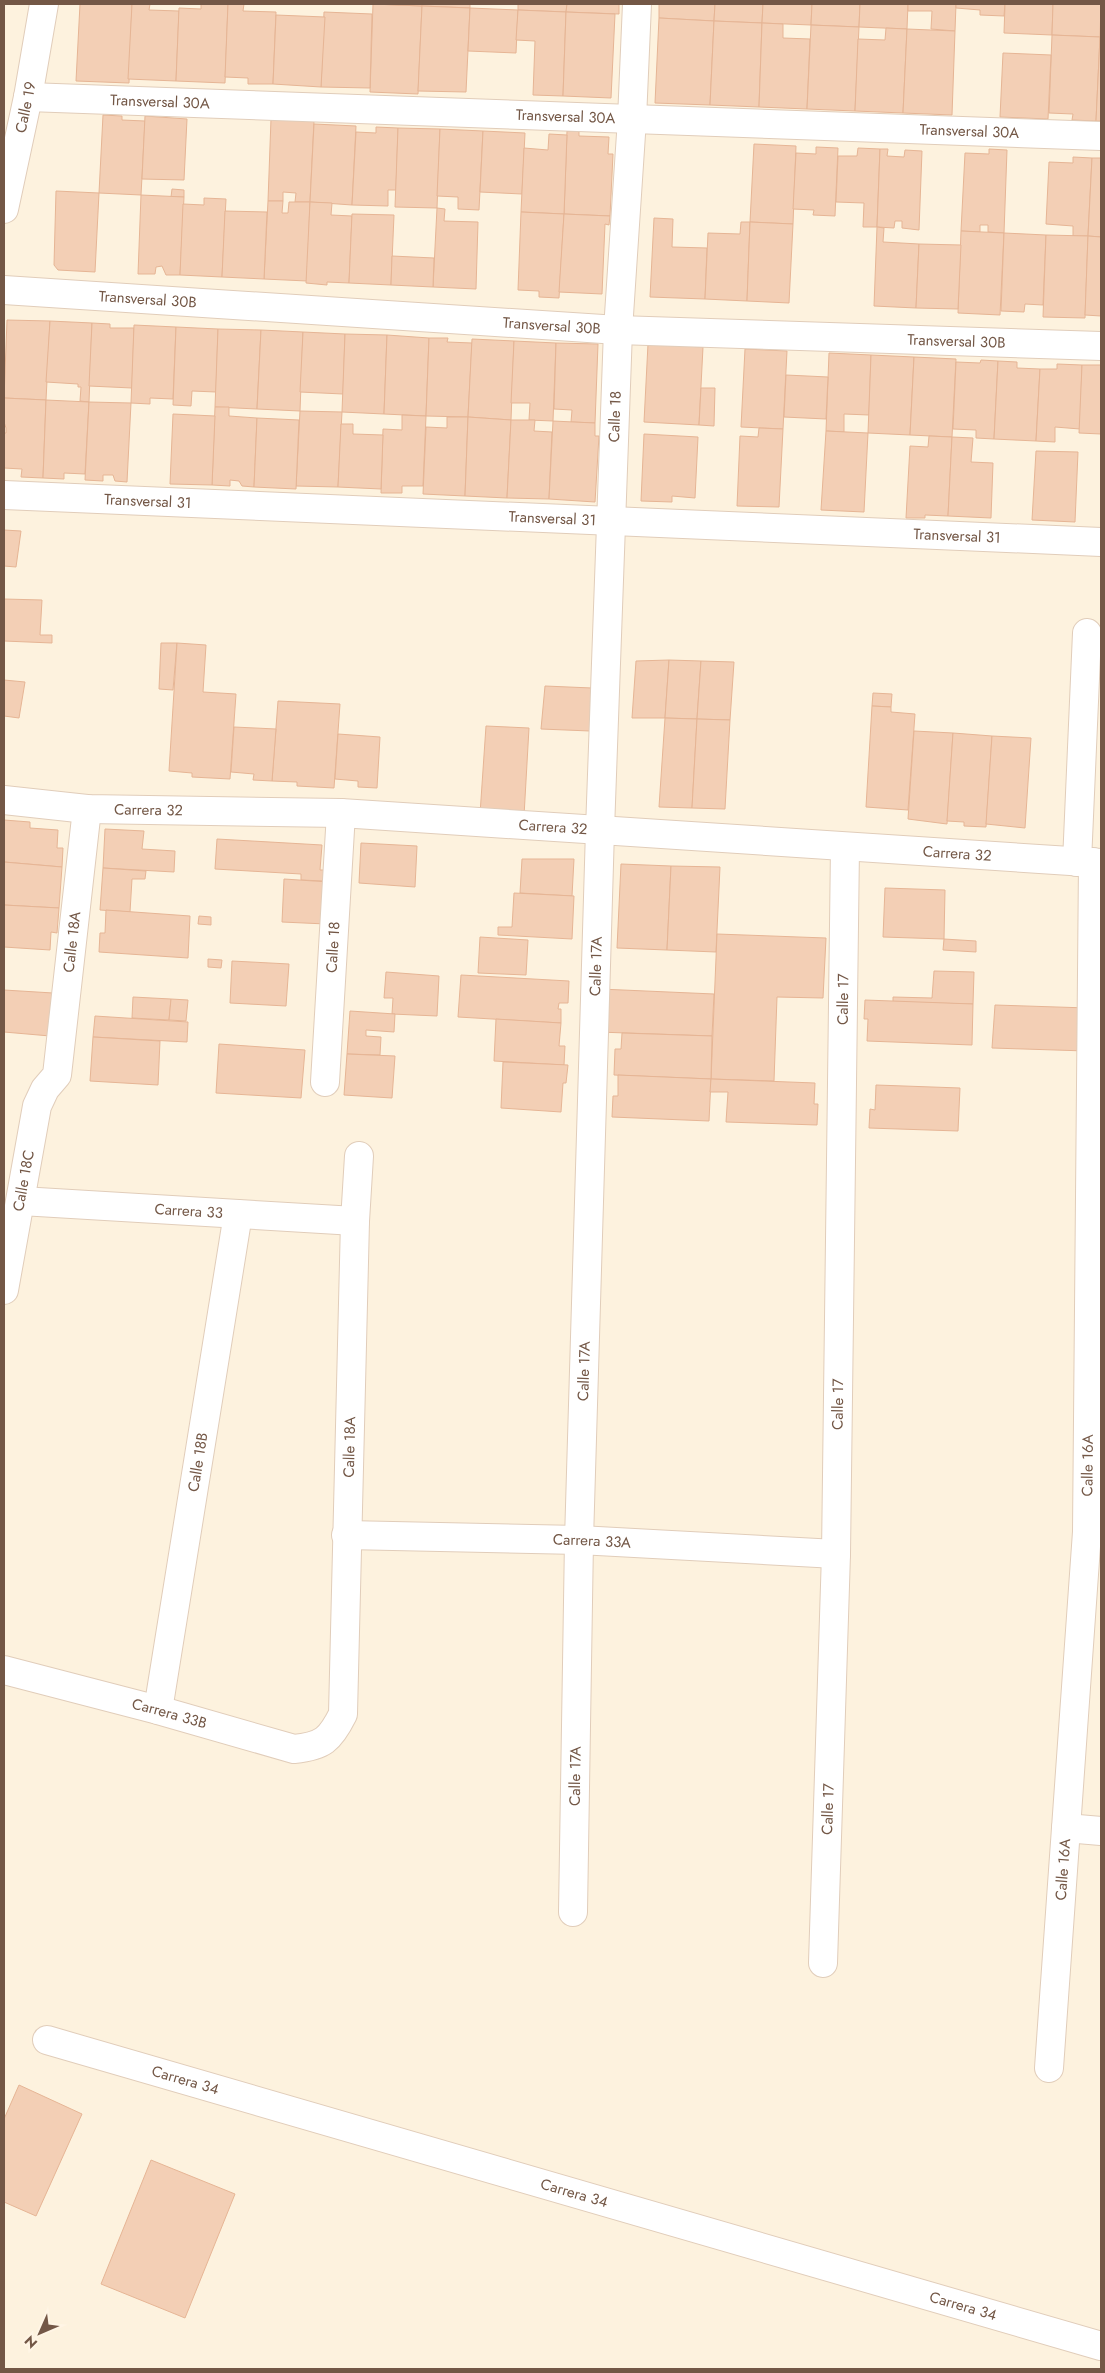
<svg xmlns="http://www.w3.org/2000/svg" width="1105" height="2373" font-family="Jost,sans-serif">
<rect width="100%" height="100%" fill="#fdf2de"/>
<!-- building -->
<g fill="#f3cfb5" stroke="#e6b595">
<polygon points="80,4 132,4 129,83 76,81"/>
<polygon points="132,4 150,4 149,10 179,11 176,81 128,79"/>
<polygon points="201,4 228,4 225,83 176,81 179,8 201,9"/>
<polygon points="228,4 244,4 243,11 276,12 273,84 248,84 248,78 225,77"/>
<polygon points="373,4 422,6 418,94 370,92"/>
<polygon points="373,4 422,4 422,6"/>
<polygon points="422,4 470,4 470,8 422,6"/>
<polygon points="518,4 567,4 566,12 518,10"/>
<polygon points="567,4 619,4 619,14 566,12"/>
<polygon points="659,4 715,4 714,21 659,18"/>
<polygon points="715,4 763,4 762,23 714,21"/>
<polygon points="763,4 812,4 811,25 762,23"/>
<polygon points="812,4 860,4 859,27 811,25"/>
<polygon points="860,4 908,4 907,29 859,27"/>
<polygon points="908,4 956,4 955,31 931,29 932,11 908,11"/>
<polygon points="956,4 1005,4 1004,16 980,15 980,10 956,8"/>
<polygon points="1005,4 1053,4 1052,35 1004,33"/>
<polygon points="1053,4 1101,4 1100,37 1052,35"/>
<polygon points="422,6 470,8 466,92 418,91"/>
<polygon points="470,8 518,10 516,53 468,51"/>
<polygon points="518,10 566,12 563,96 533,95 535,41 516,40"/>
<polygon points="324,12 372,14 370,88 321,87"/>
<polygon points="566,12 615,14 611,98 563,96"/>
<polygon points="276,15 325,17 321,87 273,84"/>
<polygon points="659,18 714,21 710,105 655,103"/>
<polygon points="714,21 762,23 759,107 710,105"/>
<polygon points="762,23 783,24 783,38 810,39 807,109 759,107"/>
<polygon points="811,25 859,27 855,111 807,109"/>
<polygon points="886,28 907,29 903,113 855,111 858,39 885,40"/>
<polygon points="907,29 955,31 952,115 903,113"/>
<polygon points="1052,35 1100,37 1096,121 1072,120 1073,114 1049,113"/>
<polygon points="1100,37 1101,37 1101,121 1096,121"/>
<polygon points="1003,53 1051,55 1048,119 1000,117"/>
<polygon points="103,115 122,116 122,120 145,121 141,195 99,193"/>
<polygon points="145,116 187,119 184,180 142,179"/>
<polygon points="271,119 314,121 310,202 295,202 296,193 283,192 283,201 268,201"/>
<polygon points="314,124 356,126 352,205 310,202"/>
<polygon points="376,127 398,128 396,190 388,190 388,206 352,205 356,132 376,133"/>
<polygon points="398,128 440,129 437,208 395,207"/>
<polygon points="440,129 483,131 479,210 458,209 458,197 437,196"/>
<polygon points="483,131 525,133 522,194 480,192"/>
<polygon points="567,131 579,131 579,136 609,137 608,154 613,154 610,216 564,214"/>
<polygon points="549,134 567,135 564,214 521,212 524,148 548,150"/>
<polygon points="754,144 796,146 793,224 750,222"/>
<polygon points="816,147 838,148 835,216 813,215 814,210 793,209 796,153 816,154"/>
<polygon points="858,148 880,149 877,227 863,227 864,203 836,202 838,156 857,156"/>
<polygon points="880,149 888,149 887,156 904,157 905,150 922,151 919,230 902,228 902,221 895,221 894,228 877,227"/>
<polygon points="989,149 1007,150 1004,233 988,232 988,225 980,225 980,232 961,231 965,153 989,154"/>
<polygon points="1073,157 1092,158 1088,236 1073,236 1073,226 1046,224 1049,162 1073,163"/>
<polygon points="1092,158 1101,158 1101,237 1088,236"/>
<polygon points="172,189 184,190 184,197 171,197"/>
<polygon points="56,191 99,193 95,272 58,270 54,265"/>
<polygon points="141,195 184,197 180,275 166,275 162,266 156,267 155,274 138,274"/>
<polygon points="204,198 226,199 222,277 180,275 183,204 204,205"/>
<polygon points="268,201 283,201 282,213 288,213 289,202 310,202 307,281 264,279"/>
<polygon points="310,202 332,203 331,215 352,216 349,283 327,282 327,285 306,283"/>
<polygon points="437,208 445,209 444,221 478,222 476,289 433,287"/>
<polygon points="225,211 267,212 264,279 222,277"/>
<polygon points="521,212 564,214 559,298 539,297 539,291 518,290"/>
<polygon points="352,214 394,215 391,285 349,283"/>
<polygon points="564,214 610,216 609,225 605,224 602,294 559,292"/>
<polygon points="654,218 673,219 672,247 707,248 705,299 650,297"/>
<polygon points="741,222 750,222 747,301 705,299 708,233 740,234"/>
<polygon points="750,222 793,224 789,303 747,301"/>
<polygon points="877,227 884,228 883,242 919,244 916,308 874,306"/>
<polygon points="961,231 1004,233 1000,315 958,313"/>
<polygon points="1004,233 1046,235 1043,305 1025,304 1024,312 1001,311"/>
<polygon points="1046,235 1088,236 1085,318 1043,317"/>
<polygon points="1088,236 1101,237 1101,316 1085,315"/>
<polygon points="919,244 961,245 958,309 916,308"/>
<polygon points="392,256 434,258 433,287 391,285"/>
<polygon points="7,320 50,321 46,400 4,398"/>
<polygon points="50,321 92,323 89,402 80,401 81,387 78,387 78,384 46,382"/>
<polygon points="92,323 110,324 110,328 134,328 132,388 89,386"/>
<polygon points="134,325 176,327 173,399 150,398 150,404 131,403"/>
<polygon points="176,327 218,329 216,392 192,391 191,406 173,405"/>
<polygon points="218,329 261,330 257,409 215,407"/>
<polygon points="261,330 303,332 300,411 257,409"/>
<polygon points="303,332 345,334 343,394 300,392"/>
<polygon points="345,334 387,335 384,414 342,412"/>
<polygon points="387,335 429,338 426,416 384,414"/>
<polygon points="429,338 448,338 447,342 472,343 468,417 426,416"/>
<polygon points="472,339 514,341 511,420 468,417"/>
<polygon points="514,341 556,343 553,421 529,420 530,403 511,403"/>
<polygon points="556,343 598,344 595,423 571,422 572,410 554,409"/>
<polygon points="648,344 703,347 699,425 644,422"/>
<polygon points="745,349 787,351 783,429 741,427"/>
<polygon points="829,353 871,355 869,415 844,414 844,432 826,431"/>
<polygon points="871,355 914,357 910,435 868,433"/>
<polygon points="914,357 956,359 952,437 910,435"/>
<polygon points="981,360 998,361 994,439 976,438 976,430 953,429 956,362 980,363"/>
<polygon points="998,361 1017,362 1017,368 1040,369 1036,441 994,439"/>
<polygon points="1057,364 1082,365 1080,429 1055,427 1055,442 1036,441 1040,369 1057,369"/>
<polygon points="1082,365 1101,365 1101,434 1079,433"/>
<polygon points="786,375 828,377 826,419 784,417"/>
<polygon points="701,388 715,388 714,426 699,425"/>
<polygon points="4,398 46,400 43,478 21,477 22,469 4,468 4,433 6,433 6,428 4,422"/>
<polygon points="46,400 89,402 85,474 64,473 64,479 43,478"/>
<polygon points="89,402 131,403 127,482 115,481 113,475 103,475 103,481 85,480"/>
<polygon points="215,407 229,407 229,416 257,418 254,487 242,486 239,481 230,480 230,486 212,485"/>
<polygon points="300,411 342,412 338,487 296,486"/>
<polygon points="173,414 215,416 212,485 170,484"/>
<polygon points="402,415 426,416 423,486 402,486 402,493 381,493 383,429 402,430"/>
<polygon points="447,417 468,417 465,496 423,494 426,427 447,428"/>
<polygon points="468,417 511,420 507,498 465,496"/>
<polygon points="257,418 299,420 296,489 254,487"/>
<polygon points="511,420 535,420 534,431 552,432 549,499 507,498"/>
<polygon points="553,421 595,423 595,436 599,436 595,502 549,499"/>
<polygon points="341,424 353,424 353,434 383,435 381,489 338,487"/>
<polygon points="759,428 783,429 779,507 737,506 740,436 758,437"/>
<polygon points="826,431 868,433 864,512 821,510"/>
<polygon points="644,434 698,437 695,498 672,496 672,502 641,501"/>
<polygon points="929,436 952,437 948,516 925,515 925,518 906,518 910,446 928,447"/>
<polygon points="952,437 973,438 971,462 993,463 991,518 948,516"/>
<polygon points="1036,451 1078,452 1075,522 1032,520"/>
<polygon points="4,530 21,531 16,567 4,566"/>
<polygon points="4,599 42,600 40,635 52,635 52,643 4,641"/>
<polygon points="161,643 177,643 173,690 159,689"/>
<polygon points="177,643 206,645 203,692 236,694 230,779 192,777 192,773 169,771"/>
<polygon points="669,660 665,718 632,718 636,661"/>
<polygon points="669,660 701,661 697,719 665,718"/>
<polygon points="701,661 734,662 730,720 697,719"/>
<polygon points="4,680 25,682 19,718 4,716"/>
<polygon points="545,686 592,688 590,731 541,729"/>
<polygon points="873,693 892,694 891,707 872,706"/>
<polygon points="278,701 340,704 334,788 297,786 297,782 272,781"/>
<polygon points="872,706 891,707 891,712 915,714 908,810 866,807"/>
<polygon points="665,718 697,719 692,808 659,807"/>
<polygon points="697,719 730,720 725,809 692,808"/>
<polygon points="486,726 529,728 524,816 480,814"/>
<polygon points="234,727 276,729 272,781 253,780 254,774 231,772"/>
<polygon points="914,731 953,733 947,824 908,819"/>
<polygon points="953,733 992,736 986,827 964,826 964,822 947,821"/>
<polygon points="338,734 380,737 377,788 358,787 358,781 335,779"/>
<polygon points="992,736 1031,738 1025,828 986,824"/>
<polygon points="4,820 30,822 30,828 58,830 57,848 63,848 62,867 4,862"/>
<polygon points="105,829 144,831 142,849 175,851 174,872 103,868"/>
<polygon points="217,839 322,845 320,870 324,870 323,881 301,880 301,874 215,869"/>
<polygon points="361,843 417,846 415,887 359,883"/>
<polygon points="522,859 574,859 572,896 520,893"/>
<polygon points="4,862 62,867 59,908 4,905"/>
<polygon points="621,864 671,866 667,950 617,948"/>
<polygon points="671,866 720,867 716,952 667,950"/>
<polygon points="103,868 146,871 145,879 132,879 130,912 100,910"/>
<polygon points="284,879 329,882 326,924 282,922"/>
<polygon points="885,888 945,890 944,939 883,937"/>
<polygon points="514,893 574,896 572,939 498,935 498,927 512,927"/>
<polygon points="4,905 59,908 57,933 51,932 50,950 4,947"/>
<polygon points="106,910 190,916 188,958 99,952 100,933 105,933"/>
<polygon points="199,916 211,917 211,925 198,924"/>
<polygon points="717,934 826,938 823,998 777,997 774,1081 711,1079"/>
<polygon points="480,937 528,940 526,975 478,973"/>
<polygon points="944,939 976,941 976,952 943,950"/>
<polygon points="208,959 222,960 221,968 208,967"/>
<polygon points="232,961 289,964 286,1006 230,1003"/>
<polygon points="934,971 974,972 973,1004 893,1002 893,997 932,998"/>
<polygon points="386,972 439,976 437,1016 392,1014 393,998 384,998"/>
<polygon points="461,975 569,981 568,1003 559,1003 558,1009 561,1009 561,1023 458,1017"/>
<polygon points="600,989 714,994 712,1036 598,1032"/>
<polygon points="4,990 53,993 50,1036 4,1032"/>
<polygon points="133,997 171,999 169,1020 132,1018"/>
<polygon points="171,999 188,1000 186,1021 169,1020"/>
<polygon points="865,1000 973,1004 972,1045 867,1041 868,1019 864,1019"/>
<polygon points="995,1005 1088,1008 1086,1051 992,1048"/>
<polygon points="350,1011 395,1014 394,1032 366,1030 366,1036 381,1037 380,1055 347,1054"/>
<polygon points="95,1016 188,1022 187,1042 93,1037"/>
<polygon points="496,1019 561,1023 559,1046 565,1046 564,1065 494,1061"/>
<polygon points="622,1033 712,1036 711,1079 614,1075 615,1049 621,1049"/>
<polygon points="93,1037 160,1041 158,1085 90,1081"/>
<polygon points="219,1044 305,1050 301,1098 216,1093"/>
<polygon points="347,1054 395,1056 392,1098 344,1095"/>
<polygon points="503,1062 568,1065 566,1083 563,1083 561,1112 501,1108"/>
<polygon points="618,1075 711,1079 709,1121 612,1117 613,1096 618,1096"/>
<polygon points="711,1079 815,1083 814,1104 818,1104 817,1125 726,1122 728,1092 710,1092"/>
<polygon points="876,1085 960,1088 958,1131 869,1128 870,1109 875,1110"/>
<polygon points="19,2085 82,2114 36,2216 4,2202 4,2119"/>
<polygon points="151,2160 235,2194 185,2318 101,2284"/>
</g>
<g fill="none" stroke-linecap="round" stroke-linejoin="round">
<defs>
<g id="minor">
<path id="s1" d="M28 97 1101 136"/>
<path id="s2" d="M4 209 28 97 44 4"/>
<path id="s3" d="M4 290 618 330 1101 346"/>
<path id="s4" d="M4 495 1101 542"/>
<path id="s5" d="M4 800 87 809 341 813 1101 863"/>
<polyline points="1077,862 1087,633"/>
<path id="s6" d="M325 1082 341 813"/>
<path id="s7" d="M21 1201 355 1221"/>
<path id="s8" d="M4 1290 37 1106 45 1089 57 1075 87 809"/>
<path id="s9" d="M346 1535 579 1540 836 1554"/>
<path id="s10" d="M4 1670 158 1710 294 1749C323 1746 330 1740 343 1714L355 1221 359 1156"/>
<path id="s11" d="M158 1710 238 1214"/>
<polyline points="1066,1828 1101,1831"/>
<path id="s12" d="M573 1912 579 1540 600 830 618 330 632 119 637 4"/>
<path id="s13" d="M823 1963 836 1554 845 847"/>
<path id="s14" d="M47 2040 1101 2346"/>
<path id="s15" d="M1049 2068 1087 1532 1093 862"/>
</g>
</defs>
<!-- minor casing -->
<use href="#minor" stroke="#e1cdba" stroke-width="30"/>
<!-- minor -->
<use href="#minor" stroke="#fff" stroke-width="28"/>
</g>
<g text-anchor="middle" dominant-baseline="central" stroke-width="5" stroke-linejoin="round" paint-order="stroke">
<!-- street labels -->
<g font-size="15" fill="#735746" stroke="#fff5e5">
<text stroke="none"><textPath href="#s1" startOffset="132">Transversal 30A</textPath></text>
<text stroke="none"><textPath href="#s2" startOffset="104">Calle 19</textPath></text>
<text stroke="none"><textPath href="#s1" startOffset="538">Transversal 30A</textPath></text>
<text stroke="none"><textPath href="#s1" startOffset="942">Transversal 30A</textPath></text>
<text stroke="none"><textPath href="#s3" startOffset="144">Transversal 30B</textPath></text>
<text stroke="none"><textPath href="#s3" startOffset="549">Transversal 30B</textPath></text>
<text stroke="none"><textPath href="#s3" startOffset="954">Transversal 30B</textPath></text>
<text stroke="none"><textPath href="#s12" startOffset="1496">Calle 18</textPath></text>
<text stroke="none"><textPath href="#s4" startOffset="144">Transversal 31</textPath></text>
<text stroke="none"><textPath href="#s4" startOffset="549">Transversal 31</textPath></text>
<text stroke="none"><textPath href="#s4" startOffset="954">Transversal 31</textPath></text>
<text stroke="none"><textPath href="#s5" startOffset="145">Carrera 32</textPath></text>
<text stroke="none"><textPath href="#s5" startOffset="550">Carrera 32</textPath></text>
<text stroke="none"><textPath href="#s5" startOffset="955">Carrera 32</textPath></text>
<text stroke="none"><textPath href="#s8" startOffset="358">Calle 18A</textPath></text>
<text stroke="none"><textPath href="#s6" startOffset="135">Calle 18</textPath></text>
<text stroke="none"><textPath href="#s12" startOffset="946">Calle 17A</textPath></text>
<text stroke="none"><textPath href="#s13" startOffset="964">Calle 17</textPath></text>
<text stroke="none"><textPath href="#s8" startOffset="111">Calle 18C</textPath></text>
<text stroke="none"><textPath href="#s7" startOffset="168">Carrera 33</textPath></text>
<text stroke="none"><textPath href="#s12" startOffset="541">Calle 17A</textPath></text>
<text stroke="none"><textPath href="#s13" startOffset="559">Calle 17</textPath></text>
<text stroke="none"><textPath href="#s10" startOffset="632">Calle 18A</textPath></text>
<text stroke="none"><textPath href="#s11" startOffset="251">Calle 18B</textPath></text>
<text stroke="none"><textPath href="#s15" startOffset="604">Calle 16A</textPath></text>
<text stroke="none"><textPath href="#s9" startOffset="246">Carrera 33A</textPath></text>
<text stroke="none"><textPath href="#s10" startOffset="171">Carrera 33B</textPath></text>
<text stroke="none"><textPath href="#s12" startOffset="136">Calle 17A</textPath></text>
<text stroke="none"><textPath href="#s13" startOffset="154">Calle 17</textPath></text>
<text stroke="none"><textPath href="#s15" startOffset="199">Calle 16A</textPath></text>
<text stroke="none"><textPath href="#s14" startOffset="144">Carrera 34</textPath></text>
<text stroke="none"><textPath href="#s14" startOffset="549">Carrera 34</textPath></text>
<text stroke="none"><textPath href="#s14" startOffset="954">Carrera 34</textPath></text>
</g>
</g>
<!-- border -->
<rect width="1105" height="2373" fill="none" stroke="#735746" stroke-width="10"/>
<!-- north arrow -->
<g transform="translate(40 2333) rotate(225)" stroke="#fff5e5" stroke-width="4" paint-order="stroke">
<path d="M0-4L9 19L0 12L-9 19Z" fill="#735746"/>
<text y="-8" font-size="14" font-weight="bold" text-anchor="middle" fill="#735746">N</text>
</g>
</svg>
